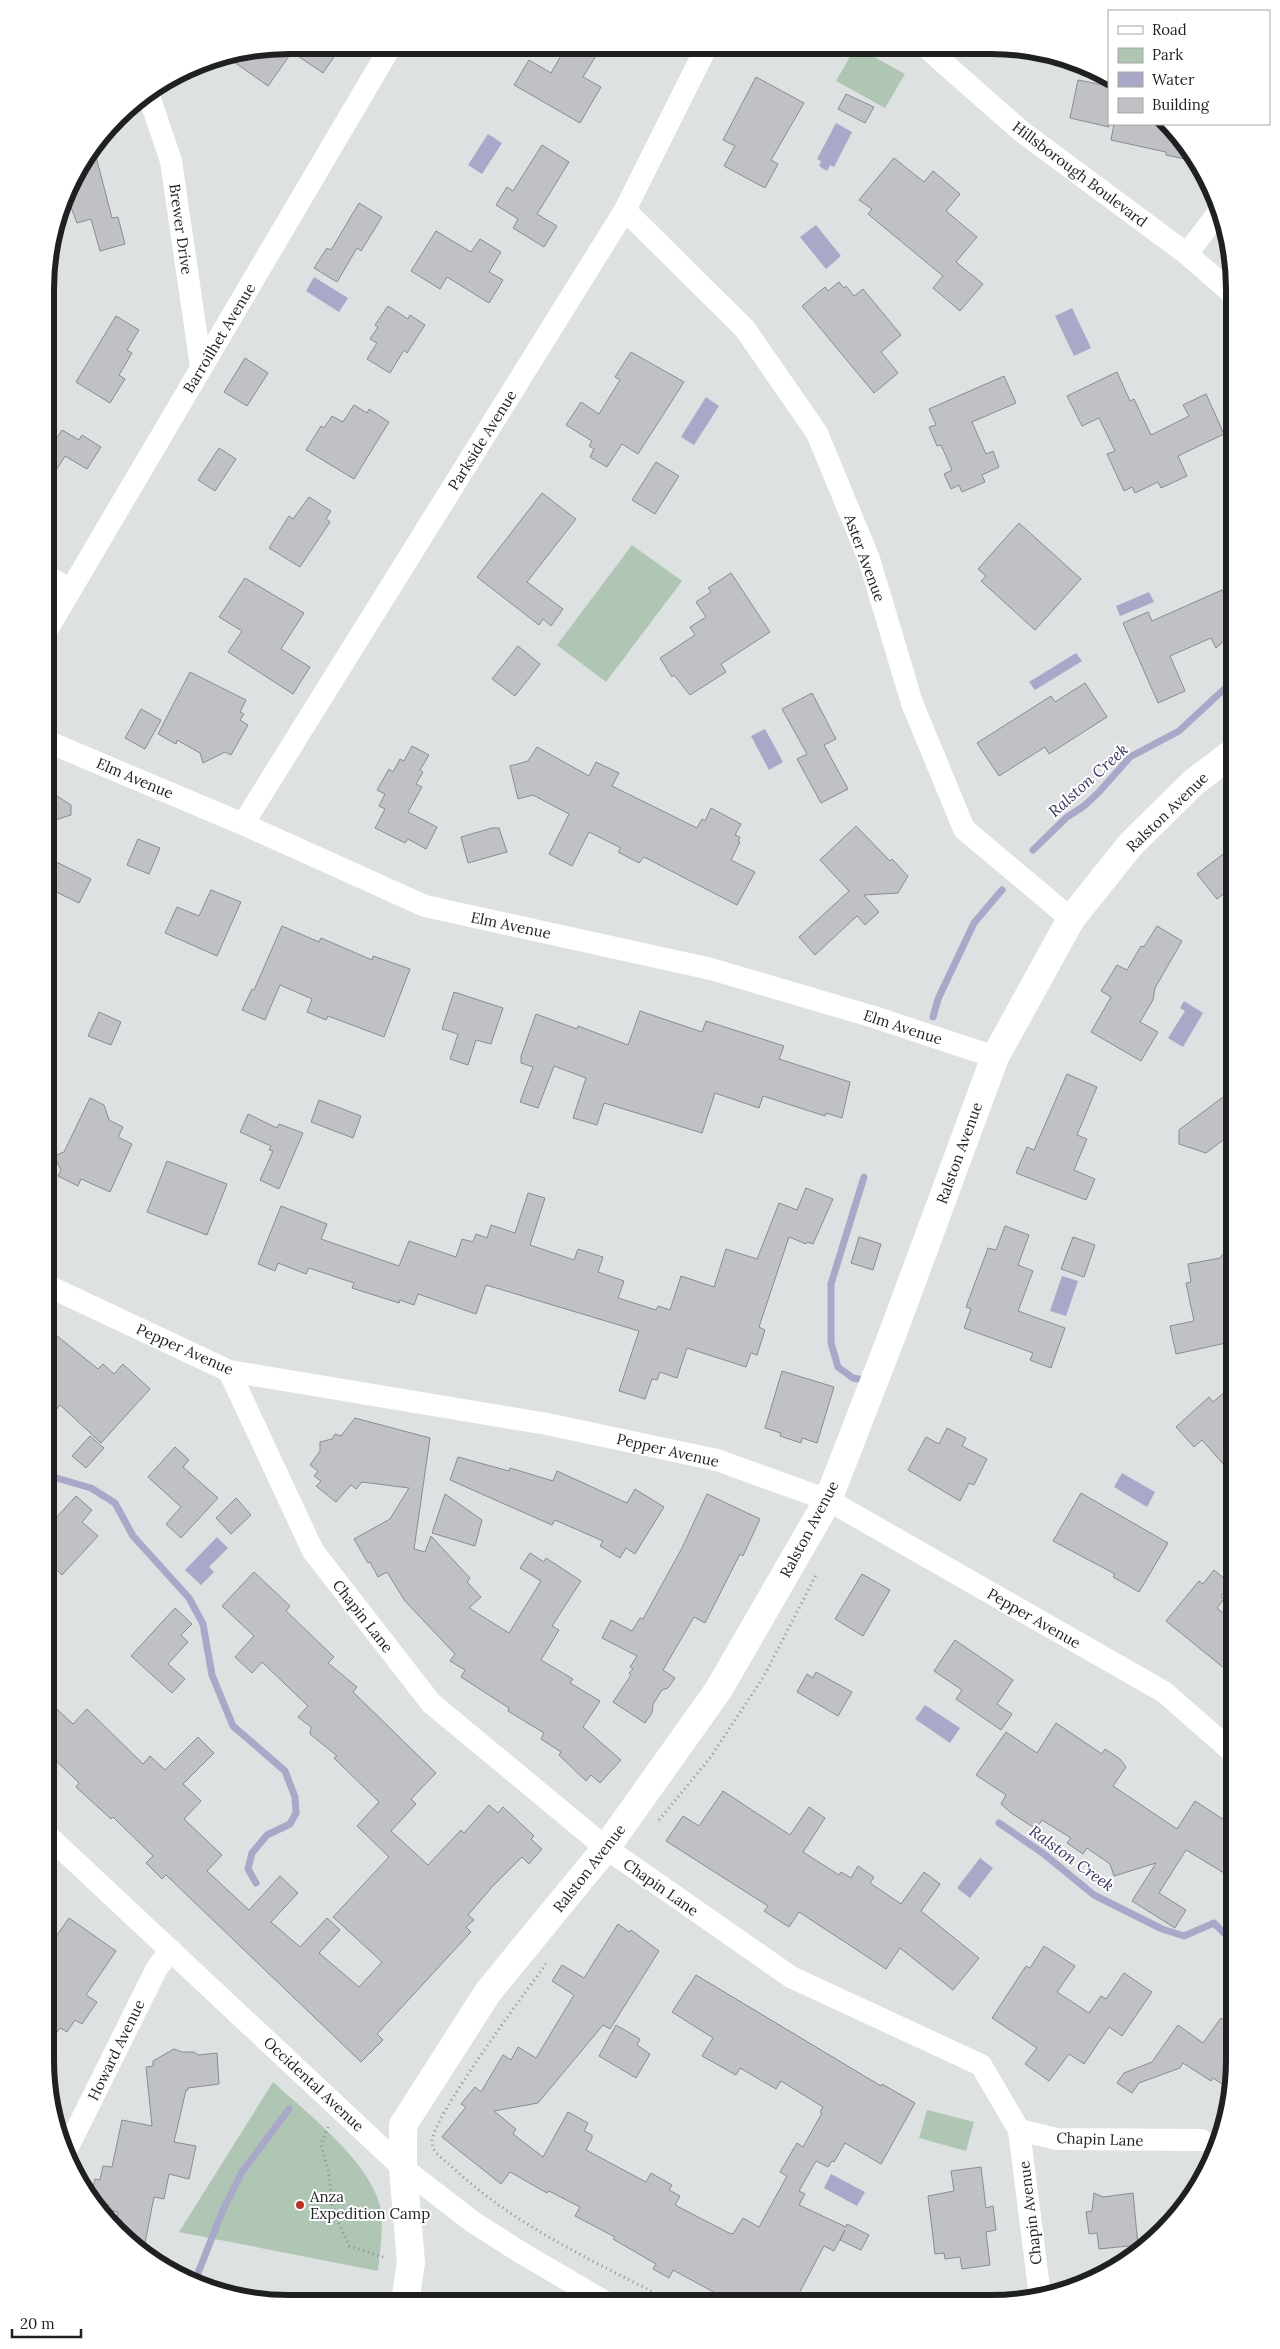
<svg xmlns="http://www.w3.org/2000/svg" width="1280" height="2349" font-family="Lora,serif">
<rect width="100%" height="100%" fill="#dde1e2"/>
<!-- green -->
<g fill="#afc6b4">
<polygon points="855,48 860,49 905,74 885,108 836,81"/>
<polygon points="632,545 682,581 606,682 557,645"/>
<path d="M273 2082C306 2112 370 2162 380 2206 384 2227 380 2250 378 2271L179 2232Z"/>
<polygon points="927,2110 974,2122 966,2151 919,2138"/>
</g>
<!-- water -->
<g fill="#a9a8c9">
<polygon points="836,123 852,132 834,167 830,165 827,171 819,166 821,161 817,159"/>
<polygon points="488,134 502,143 482,174 468,165"/>
<polygon points="816,225 841,256 826,269 800,237"/>
<polygon points="314,277 348,298 339,312 306,291"/>
<polygon points="1072,308 1091,348 1074,356 1055,316"/>
<polygon points="706,397 719,406 694,445 681,437"/>
<polygon points="1149,592 1154,602 1120,616 1116,606"/>
<polygon points="1076,653 1082,661 1035,690 1029,682"/>
<polygon points="765,729 783,762 769,770 751,736"/>
<polygon points="1184,1001 1203,1013 1183,1047 1168,1038 1185,1011 1180,1008"/>
<polygon points="1062,1276 1078,1281 1066,1316 1050,1311"/>
<polygon points="1122,1473 1155,1492 1147,1507 1114,1487"/>
<polygon points="217,1537 228,1548 209,1567 214,1572 201,1585 185,1570"/>
<polygon points="925,1705 960,1728 950,1743 915,1719"/>
<polygon points="980,1858 993,1868 970,1898 957,1888"/>
<polygon points="831,2174 865,2192 857,2206 824,2188"/>
</g>
<g fill="none" stroke-linecap="round" stroke-linejoin="round">
<!-- stream -->
<g stroke="#a9a8c9" stroke-width="7">
<polyline points="1033,850 1067,817 1084,806 1099,792 1130,757 1179,731 1235,679"/>
<polyline points="933,1017 938,999 974,923 1002,890"/>
<polyline points="864,1177 831,1284 831,1343 838,1367 853,1378 864,1380"/>
<polyline points="46,1475 91,1488 115,1503 133,1536 189,1598 203,1624 212,1675 233,1726 285,1771 295,1797 296,1813 290,1824 267,1835 252,1853 248,1869 256,1883"/>
<polyline points="999,1823 1044,1854 1094,1895 1162,1929 1184,1936 1214,1923 1234,1943"/>
<polyline points="194,2283 223,2210 242,2172 289,2109"/>
</g>
</g>
<!-- building -->
<g fill="#bfc1c4" stroke="#8a8c8e">
<polygon points="288,45 342,45 323,73 292,52 268,86 227,57"/>
<polygon points="566,47 584,47 597,54 583,77 601,87 580,123 514,85 529,60 551,73"/>
<polygon points="756,77 804,103 771,160 778,164 765,188 724,166 735,146 723,140"/>
<polygon points="1078,80 1109,86 1109,127 1070,118"/>
<polygon points="846,94 874,107 865,123 838,109"/>
<polygon points="1114,124 1168,124 1194,153 1199,162 1166,155 1166,152 1111,140"/>
<polygon points="542,145 569,162 537,214 557,226 544,247 513,228 518,219 496,205 507,187 513,191"/>
<polygon points="94,149 112,218 118,217 125,244 100,251 91,219 77,223 66,194 70,180"/>
<polygon points="894,158 924,182 933,171 960,194 946,211 977,237 956,262 983,284 960,311 933,288 943,276 868,214 872,209 859,200"/>
<polygon points="359,203 382,217 361,251 357,248 337,282 314,268 327,248 331,250"/>
<polygon points="436,231 471,252 480,239 501,252 489,272 503,280 489,303 447,277 440,289 411,271"/>
<polygon points="839,282 844,288 846,286 854,296 863,289 901,335 881,352 898,373 874,393 802,306 825,287 828,291"/>
<polygon points="388,306 408,319 410,315 425,325 407,353 404,350 390,373 367,359 377,343 370,339 378,327 375,325"/>
<polygon points="116,316 139,330 127,350 132,353 119,375 125,379 110,403 76,382"/>
<polygon points="631,352 684,382 638,454 622,444 607,467 590,457 594,449 589,446 592,441 566,425 581,402 599,414 620,380 615,377"/>
<polygon points="245,358 268,373 247,406 224,392"/>
<polygon points="1117,372 1130,401 1134,399 1151,435 1189,416 1183,405 1206,394 1224,434 1178,456 1187,476 1161,488 1158,482 1135,493 1132,487 1124,491 1107,454 1115,451 1099,418 1082,426 1067,396"/>
<polygon points="1004,376 1016,403 972,422 986,454 993,451 999,467 982,475 985,482 962,492 959,485 951,489 944,474 952,470 941,445 937,446 929,427 936,425 929,409"/>
<polygon points="354,405 367,413 369,409 389,422 354,479 306,450 321,426 324,428 332,416 343,422"/>
<polygon points="62,430 79,440 82,435 101,447 87,469 65,456 47,485 47,438 54,442"/>
<polygon points="219,448 236,459 215,491 198,480"/>
<polygon points="656,462 679,476 655,514 632,500"/>
<polygon points="542,493 576,519 527,582 563,609 551,626 543,619 539,625 477,577"/>
<polygon points="309,497 331,511 326,519 330,522 300,567 269,548 289,516 293,519"/>
<polygon points="1019,523 1081,579 1035,630 981,581 986,576 978,569"/>
<polygon points="731,573 770,632 721,664 726,672 690,695 674,675 672,677 660,658 695,635 690,627 706,617 696,602 711,592 708,588"/>
<polygon points="245,578 304,613 281,649 310,667 293,694 228,652 242,631 219,617"/>
<polygon points="1222,590 1235,620 1235,631 1216,648 1211,638 1170,656 1185,691 1158,703 1123,623 1148,612 1152,621"/>
<polygon points="518,646 540,664 515,696 492,679"/>
<polygon points="190,672 246,700 240,712 244,714 240,720 248,725 231,755 225,752 203,763 200,753 177,740 176,744 158,734"/>
<polygon points="1085,683 1107,717 1049,754 1045,747 999,776 977,743 1051,696 1055,702"/>
<polygon points="812,693 836,739 824,745 848,789 821,803 797,759 807,754 782,709"/>
<polygon points="141,709 161,720 145,749 125,738"/>
<polygon points="412,746 429,755 420,770 423,772 416,784 422,787 408,812 437,827 426,849 408,839 405,843 375,828 385,809 379,806 385,794 377,790 389,769 393,772 400,759 404,761"/>
<polygon points="537,747 589,776 596,762 619,773 612,786 697,828 702,819 705,821 711,808 741,824 735,835 740,837 738,841 740,842 731,860 755,872 737,905 644,857 639,863 618,852 621,848 589,832 572,866 549,854 569,814 533,795 518,799 510,766 528,761"/>
<polygon points="46,789 71,805 71,815 46,823"/>
<polygon points="856,826 890,861 892,859 908,876 898,893 864,895 879,912 865,925 857,916 815,955 799,937 849,891 820,860"/>
<polygon points="492,828 499,828 507,852 468,863 461,837"/>
<polygon points="138,839 160,848 149,874 127,865"/>
<polygon points="1235,845 1235,885 1217,899 1197,874"/>
<polygon points="46,857 91,879 79,903 46,887"/>
<polygon points="211,890 241,902 217,956 165,933 177,907 199,916"/>
<polygon points="282,926 319,942 321,938 372,960 373,956 410,969 384,1037 328,1016 326,1020 307,1012 312,999 280,985 265,1020 242,1010 252,989 254,990"/>
<polygon points="1157,926 1182,941 1155,988 1153,1000 1140,1022 1158,1032 1141,1061 1091,1032 1111,997 1101,991 1117,965 1127,970 1141,946 1144,947"/>
<polygon points="454,992 503,1008 491,1044 476,1040 468,1065 450,1059 458,1034 442,1029"/>
<polygon points="640,1011 702,1032 706,1021 784,1046 779,1059 850,1082 842,1118 826,1113 825,1116 763,1096 759,1108 715,1093 702,1133 604,1103 597,1125 573,1118 586,1078 554,1066 538,1108 520,1102 533,1067 521,1063 521,1056 536,1014 577,1029 578,1026 628,1045"/>
<polygon points="99,1012 121,1022 111,1045 88,1036"/>
<polygon points="1067,1074 1097,1087 1077,1135 1087,1139 1074,1170 1095,1179 1086,1200 1016,1173 1027,1147 1034,1150"/>
<polygon points="1235,1088 1235,1131 1206,1153 1179,1144 1179,1130"/>
<polygon points="90,1098 104,1105 109,1120 123,1127 118,1137 132,1144 110,1192 81,1179 78,1186 58,1176 61,1170 54,1156 64,1152"/>
<polygon points="319,1100 361,1116 353,1138 311,1122"/>
<polygon points="248,1114 277,1128 279,1124 303,1133 279,1189 260,1180 273,1151 269,1150 271,1146 240,1132"/>
<polygon points="167,1161 227,1184 207,1235 147,1212"/>
<polygon points="806,1188 833,1199 813,1244 807,1242 806,1244 789,1237 759,1327 765,1330 757,1355 751,1353 746,1367 687,1348 677,1378 660,1372 657,1380 652,1379 645,1399 619,1391 639,1331 486,1285 476,1314 418,1294 414,1305 400,1300 399,1303 352,1288 354,1283 309,1268 306,1274 278,1263 275,1271 258,1264 281,1206 327,1224 321,1239 399,1266 409,1241 456,1257 462,1239 473,1242 476,1234 487,1238 491,1225 515,1233 528,1193 545,1198 530,1245 574,1260 578,1249 603,1257 598,1272 624,1281 618,1298 656,1310 658,1306 670,1310 681,1276 714,1287 726,1249 757,1259 779,1203 797,1210"/>
<polygon points="1005,1226 1029,1235 1018,1265 1033,1271 1018,1311 1065,1328 1051,1368 1030,1360 1033,1353 964,1328 971,1309 966,1307 988,1248 996,1250"/>
<polygon points="859,1237 881,1244 873,1270 851,1263"/>
<polygon points="1073,1237 1095,1245 1084,1277 1061,1269"/>
<polygon points="1235,1238 1235,1341 1176,1354 1170,1326 1194,1321 1186,1283 1191,1282 1188,1264 1220,1258"/>
<polygon points="46,1327 98,1369 103,1364 114,1374 123,1364 150,1389 101,1443 60,1405 46,1422"/>
<polygon points="782,1371 834,1387 817,1443 802,1438 801,1443 780,1436 781,1433 765,1428"/>
<polygon points="1235,1383 1235,1455 1224,1465 1202,1440 1194,1447 1176,1427 1209,1397 1213,1402"/>
<polygon points="355,1418 430,1438 414,1549 425,1552 431,1536 470,1578 467,1582 481,1597 469,1608 509,1633 541,1581 520,1568 530,1553 544,1562 546,1558 581,1581 552,1626 559,1630 541,1660 573,1679 570,1683 600,1701 583,1727 621,1760 600,1783 591,1775 586,1781 559,1755 561,1752 541,1739 544,1733 508,1711 509,1708 461,1677 465,1670 450,1661 455,1654 405,1601 387,1572 378,1577 370,1562 368,1563 354,1539 390,1519 409,1488 362,1482 356,1489 351,1485 336,1502 316,1486 321,1481 314,1476 318,1471 310,1465 320,1451 320,1442 332,1439 335,1434 341,1436"/>
<polygon points="947,1428 966,1438 962,1446 987,1459 974,1485 969,1483 960,1501 908,1470 926,1437 939,1444"/>
<polygon points="90,1436 104,1448 86,1468 72,1456"/>
<polygon points="175,1447 189,1460 183,1467 218,1498 181,1538 166,1524 181,1507 148,1477"/>
<polygon points="458,1457 509,1471 510,1468 553,1481 557,1471 627,1503 635,1489 664,1507 635,1554 626,1548 620,1558 600,1546 603,1541 555,1520 552,1525 450,1480"/>
<polygon points="1081,1493 1168,1543 1139,1592 1113,1577 1115,1574 1053,1541"/>
<polygon points="445,1494 482,1520 475,1546 432,1533"/>
<polygon points="707,1494 760,1519 743,1556 740,1554 705,1623 694,1617 663,1670 675,1678 668,1688 662,1690 653,1704 652,1713 645,1723 613,1702 631,1675 629,1673 633,1669 630,1667 637,1656 602,1638 611,1620 632,1631 640,1618 643,1619 682,1548"/>
<polygon points="76,1496 92,1510 82,1522 98,1536 62,1575 46,1560 46,1529"/>
<polygon points="236,1498 251,1515 231,1534 216,1518"/>
<polygon points="1214,1570 1231,1584 1221,1596 1224,1599 1217,1608 1235,1622 1235,1677 1166,1621 1199,1581 1203,1584"/>
<polygon points="254,1572 290,1606 286,1611 334,1657 328,1663 357,1687 353,1692 436,1773 411,1799 416,1804 391,1831 428,1865 461,1830 464,1833 489,1805 498,1813 503,1807 534,1836 531,1839 542,1849 529,1864 522,1857 492,1887 468,1915 474,1920 466,1927 471,1932 377,2034 383,2040 361,2062 166,1875 162,1879 146,1863 153,1856 113,1817 111,1819 76,1787 79,1783 45,1750 45,1698 73,1724 87,1709 143,1764 150,1756 165,1770 198,1737 214,1753 183,1784 201,1801 184,1819 222,1855 207,1871 249,1910 280,1876 298,1893 271,1922 300,1947 327,1918 340,1930 319,1953 359,1987 382,1962 333,1917 389,1857 357,1826 379,1802 334,1758 337,1756 310,1734 311,1727 298,1717 308,1706 262,1662 252,1673 235,1657 254,1636 222,1606"/>
<polygon points="862,1574 890,1590 863,1636 835,1619"/>
<polygon points="175,1608 192,1624 181,1635 188,1642 168,1664 185,1679 172,1693 131,1656"/>
<polygon points="955,1640 1013,1680 997,1704 1012,1714 1001,1730 956,1699 962,1690 934,1671"/>
<polygon points="816,1672 852,1692 838,1716 797,1692 807,1674 813,1678"/>
<polygon points="1056,1723 1102,1754 1105,1749 1120,1759 1126,1767 1113,1786 1177,1829 1195,1801 1235,1827 1235,1856 1224,1873 1186,1850 1159,1893 1186,1910 1175,1928 1132,1901 1156,1863 1114,1876 1110,1864 1087,1848 1083,1854 1067,1843 1071,1838 1042,1820 1036,1829 1011,1813 1001,1804 1006,1795 976,1775 1006,1732 1037,1753"/>
<polygon points="723,1791 790,1835 809,1807 825,1818 803,1852 839,1875 841,1872 851,1878 858,1866 874,1877 870,1883 901,1904 924,1872 940,1884 921,1911 979,1958 953,1990 900,1948 886,1969 799,1912 789,1927 764,1911 768,1906 666,1841 683,1816 699,1826"/>
<polygon points="69,1918 116,1951 86,1995 97,2002 82,2024 75,2020 67,2032 60,2028 45,2049 45,1952"/>
<polygon points="618,1924 629,1932 631,1930 659,1951 610,2029 603,2025 538,2103 494,2111 516,2129 513,2134 543,2157 568,2112 588,2123 584,2131 592,2135 592,2138 586,2150 646,2182 651,2173 672,2185 669,2190 680,2196 675,2205 729,2233 733,2234 743,2218 759,2227 787,2176 780,2172 797,2143 803,2147 822,2113 820,2112 823,2107 781,2081 776,2089 740,2068 736,2075 702,2056 713,2038 672,2012 696,1975 881,2086 882,2084 915,2103 881,2164 845,2143 834,2162 832,2161 828,2167 816,2161 799,2191 805,2194 799,2205 846,2227 847,2224 869,2235 861,2250 840,2240 845,2230 834,2251 824,2246 794,2303 759,2303 741,2294 737,2301 721,2292 719,2295 673,2270 669,2278 653,2269 656,2264 613,2239 615,2237 575,2216 580,2207 549,2191 547,2193 510,2172 501,2184 442,2137 466,2107 461,2104 475,2087 481,2092 503,2055 511,2060 518,2047 536,2058 574,1995 552,1981 562,1965 584,1978"/>
<polygon points="1044,1946 1075,1966 1057,1992 1089,2013 1101,1996 1106,1999 1124,1973 1152,1992 1122,2036 1109,2027 1084,2064 1069,2054 1049,2081 1025,2064 1037,2048 992,2018 1026,1966 1030,1968"/>
<polygon points="1221,2018 1234,2028 1234,2045 1225,2058 1234,2064 1231,2090 1213,2078 1211,2081 1183,2063 1180,2068 1139,2083 1132,2093 1117,2083 1124,2073 1152,2062 1178,2025 1203,2043"/>
<polygon points="616,2025 640,2039 637,2045 650,2054 636,2078 599,2056"/>
<polygon points="174,2049 182,2052 194,2052 198,2055 217,2053 219,2084 188,2088 188,2090 186,2090 174,2142 196,2146 189,2179 169,2174 164,2199 154,2197 143,2253 128,2244 115,2229 118,2212 108,2210 109,2205 90,2200 95,2179 100,2180 103,2166 112,2167 122,2120 152,2126 146,2067 153,2066 153,2061"/>
<polygon points="981,2167 986,2208 993,2206 996,2230 986,2232 990,2265 962,2269 960,2257 945,2259 944,2253 935,2254 928,2196 954,2191 951,2171"/>
<polygon points="1094,2193 1103,2197 1133,2193 1138,2245 1099,2249 1097,2233 1089,2234 1086,2212 1092,2211"/>
</g>
<g fill="none" stroke-linecap="round" stroke-linejoin="round">
<!-- path -->
<g stroke="#8e9192" stroke-width="3" stroke-dasharray="1 4" stroke-linecap="butt">
<polyline points="659,1820 710,1758 764,1676 816,1575"/>
<path d="M546 1964C527 1990 431 2119 432 2142 432 2152 443 2159 450 2165 514 2226 596 2262 674 2303"/>
<polyline points="328,2127 321,2144 329,2173 332,2207 349,2246 386,2258"/>
</g>
<!-- minor -->
<g stroke="#fff" stroke-width="22">
<polyline points="928,49 1021,131 1187,254 1235,296"/>
<polyline points="148,93 171,161 201,367"/>
<polyline points="625,210 745,329 817,433 869,559 912,703 964,829 1071,919"/>
<polyline points="1187,254 1221,209"/>
<polyline points="47,576 70,590"/>
<polyline points="47,630 391,46"/>
<polyline points="46,741 243,824 425,906 711,969 874,1017 995,1057"/>
<polyline points="243,824 625,210 706,48"/>
<polyline points="46,1285 229,1371 547,1424 717,1460 828,1500 1164,1692 1235,1754"/>
<polyline points="229,1371 313,1551 431,1703 606,1848 791,1977 981,2065 1019,2130 1057,2139 1201,2140"/>
<polyline points="45,1833 403,2168 473,2222 520,2252 607,2303"/>
<polyline points="1019,2130 1040,2296"/>
<polyline points="65,2153 157,1968 171,1950"/>
</g>
<!-- tertiary -->
<polyline stroke="#fff" stroke-width="28" points="405,2302 411,2263 403,2168 403,2125 488,1992 606,1848 719,1689 828,1500 891,1338 995,1057 1071,919 1131,844 1194,782 1235,751"/>
</g>
<!-- markers -->
<circle fill="#be3127" stroke="#fff" stroke-width="2" cx="300" cy="2205" r="5"/>
<g text-anchor="middle" dominant-baseline="central" stroke-width="4" stroke-linejoin="round" paint-order="stroke">
<!-- street labels -->
<g font-size="15" fill="#1f2021" stroke="#fff">
<text transform="translate(1080 174) rotate(37)">Hillsborough Boulevard</text>
<text transform="translate(181 229) rotate(82)">Brewer Drive</text>
<text transform="translate(219 338) rotate(-59)">Barroilhet Avenue</text>
<text transform="translate(482 440) rotate(-58)">Parkside Avenue</text>
<text transform="translate(865 558) rotate(70)">Aster Avenue</text>
<text transform="translate(135 778) rotate(23)">Elm Avenue</text>
<text transform="translate(1167 812) rotate(-44)">Ralston Avenue</text>
<text transform="translate(511 925) rotate(12)">Elm Avenue</text>
<text transform="translate(903 1027) rotate(18)">Elm Avenue</text>
<text transform="translate(959 1153) rotate(-70)">Ralston Avenue</text>
<text transform="translate(185 1349) rotate(24)">Pepper Avenue</text>
<text transform="translate(668 1450) rotate(13)">Pepper Avenue</text>
<text transform="translate(809 1529) rotate(-62)">Ralston Avenue</text>
<text transform="translate(363 1616) rotate(52)">Chapin Lane</text>
<text transform="translate(1034 1618) rotate(30)">Pepper Avenue</text>
<text transform="translate(589 1868) rotate(-52)">Ralston Avenue</text>
<text transform="translate(661 1887) rotate(35)">Chapin Lane</text>
<text transform="translate(116 2050) rotate(-64)">Howard Avenue</text>
<text transform="translate(314 2084) rotate(43)">Occidental Avenue</text>
<text transform="translate(1100 2139) rotate(2)">Chapin Lane</text>
<text transform="translate(1030 2213) rotate(-97)">Chapin Avenue</text>
</g>
<!-- poi labels -->
<g font-size="15" fill="#1f2021" stroke="#fff" text-anchor="start">
<text x="310" y="2196">Anza<tspan x="310" dy="17">Expedition Camp</tspan></text>
</g>
<!-- water labels -->
<g font-size="16" font-style="italic" fill="#3c3664" stroke="#fff">
<text transform="translate(1088 780) rotate(-42)">Ralston Creek</text>
<text transform="translate(1072 1858) rotate(36)">Ralston Creek</text>
</g>
</g>
<!-- crop -->
<path d="M0 0H1280V2349H0ZM289 54H991A235 235 0 0 1 1226 289V2060A235 235 0 0 1 991 2295H289A235 235 0 0 1 54 2060V289A235 235 0 0 1 289 54Z" fill="#fff" fill-rule="evenodd"/>
<path fill="none" stroke="#1f2021" stroke-width="6" d="M289 54H991A235 235 0 0 1 1226 289V2060A235 235 0 0 1 991 2295H289A235 235 0 0 1 54 2060V289A235 235 0 0 1 289 54Z"/>
<!-- legend -->
<rect x="1108" y="10" width="162" height="115" fill="#ffffff" stroke="#a5a6a6"/>
<rect x="1118" y="26" width="25" height="8" fill="#ffffff" stroke="#a5a6a6"/>
<text x="1152" y="35" font-size="15" fill="#1f2021">Road</text>
<rect x="1118" y="48" width="25" height="15" fill="#afc6b4" stroke="#a5a6a6"/>
<text x="1152" y="60" font-size="15" fill="#1f2021">Park</text>
<rect x="1118" y="72" width="25" height="15" fill="#a9a8c9" stroke="#a5a6a6"/>
<text x="1152" y="85" font-size="15" fill="#1f2021">Water</text>
<rect x="1118" y="98" width="25" height="15" fill="#bfc1c4" stroke="#a5a6a6"/>
<text x="1152" y="110" font-size="15" fill="#1f2021">Building</text>
<!-- scale -->
<path d="M12 2329v8h69v-8" fill="none" stroke="#1f2021" stroke-width="2.5"/>
<text x="20" y="2329" font-size="15" fill="#1f2021" stroke="#ffffff" stroke-width="4" paint-order="stroke">20 m</text>
</svg>
